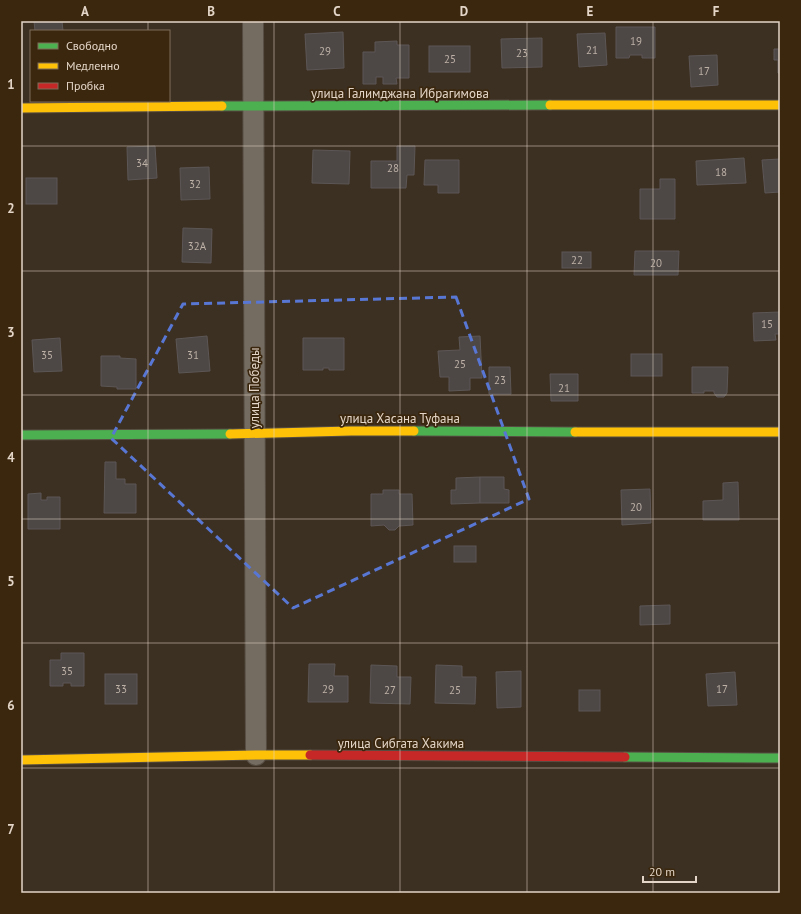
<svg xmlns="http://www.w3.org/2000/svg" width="801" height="914" font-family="'PT Sans',sans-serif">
<rect width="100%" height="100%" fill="#3c3022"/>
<!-- building -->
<g fill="#4d4746" stroke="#5c5656">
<polygon points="34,21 62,21 63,31 35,31"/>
<polygon points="616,27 655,27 655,58 642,58 642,55 630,55 629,58 616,58"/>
<polygon points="343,32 344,68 307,70 305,34"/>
<polygon points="605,33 607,65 579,67 577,34"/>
<polygon points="542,38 542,67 502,68 501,39"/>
<polygon points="397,41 397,45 409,45 409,78 396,78 397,84 383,84 383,77 376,77 376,84 363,84 363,52 375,52 375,42"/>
<rect x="429" y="46" width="41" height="26"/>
<polygon points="774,49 780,49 780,73 778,73 778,60 774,60"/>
<polygon points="717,55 718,85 691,87 689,56"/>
<polygon points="155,146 157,178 128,180 127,147"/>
<polygon points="397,146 415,146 414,175 407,175 406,188 371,188 371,161 397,161"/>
<polygon points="313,150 350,151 349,184 312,183"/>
<polygon points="744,158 746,183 697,185 696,161"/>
<polygon points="780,159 780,192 765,193 762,160"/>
<polygon points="425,160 459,160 459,193 438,193 438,185 424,185"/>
<polygon points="209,167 210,199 181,200 180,168"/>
<rect x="26" y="178" width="31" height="26"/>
<polygon points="660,179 675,179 675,219 640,219 640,189 660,189"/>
<polygon points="183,228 212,229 211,263 182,262"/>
<polygon points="635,251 679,251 678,275 634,275"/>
<rect x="562" y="252" width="29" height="16"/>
<polygon points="780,312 780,334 775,334 776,340 754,341 753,313"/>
<polygon points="207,336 210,371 179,373 176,339"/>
<polygon points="480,336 482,378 470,378 470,390 449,391 449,377 440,377 438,351 460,350 459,337"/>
<polygon points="60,338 62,371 34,372 32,340"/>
<polygon points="303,338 344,338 344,370 329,370 329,368 323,368 323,370 303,370"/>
<rect x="631" y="354" width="31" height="22"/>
<polygon points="101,356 120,356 120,358 136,359 136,389 117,389 117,387 101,386"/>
<polygon points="489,367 510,367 511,394 489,394"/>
<polygon points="692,367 728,367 727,393 724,397 717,397 714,393 714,391 704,391 704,393 692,393"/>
<polygon points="550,374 578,374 578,401 551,401"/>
<polygon points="105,462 116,462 116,479 125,479 125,484 136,484 136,513 104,513"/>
<polygon points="480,477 480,503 451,504 451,490 456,490 456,478"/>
<polygon points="480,477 504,477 504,489 509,490 509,503 480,503"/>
<polygon points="738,482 739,520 703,520 703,501 723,500 723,483"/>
<polygon points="650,489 651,523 622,525 621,490"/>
<polygon points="383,490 399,490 399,494 412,494 413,525 399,526 395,530 389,530 384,525 371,526 371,494 383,494"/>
<polygon points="41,493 41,500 47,500 47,497 60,497 60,529 28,529 28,494"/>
<rect x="454" y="546" width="22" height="16"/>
<polygon points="670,605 670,624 640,625 640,606"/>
<polygon points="61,653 84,653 84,686 71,686 71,683 63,683 63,686 50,686 50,660 61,660"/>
<polygon points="309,664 335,664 334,676 348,676 348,702 308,702"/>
<polygon points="371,665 397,666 397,677 411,677 410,704 370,703"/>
<polygon points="436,665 462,666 462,677 476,677 475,704 435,703"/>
<polygon points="521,671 521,707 497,708 496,672"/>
<polygon points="735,672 737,705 708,706 706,674"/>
<rect x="105" y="674" width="32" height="30"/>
<rect x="579" y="690" width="21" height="21"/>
</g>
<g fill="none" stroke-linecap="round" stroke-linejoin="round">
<defs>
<polyline id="street" points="253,21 256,755"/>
<g id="fast">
<polyline points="222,106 550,105"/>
<polyline points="414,431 575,432"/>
<polyline points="21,435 230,434"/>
<polyline points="625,757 780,758"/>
</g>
<g id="slow">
<polyline points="550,105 780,105"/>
<polyline points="21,108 222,106"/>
<polyline points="575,432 780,432"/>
<polyline points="230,434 351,431 414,431"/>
<polyline points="21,760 256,755 310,755"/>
</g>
<polyline id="jam" points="310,755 625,757"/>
</defs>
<!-- street casing -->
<use href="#street" stroke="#574d42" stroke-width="22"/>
<!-- fast casing -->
<use href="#fast" stroke="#574d42" stroke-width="11"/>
<!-- slow casing -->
<use href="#slow" stroke="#574d42" stroke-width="11"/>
<!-- jam casing -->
<use href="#jam" stroke="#574d42" stroke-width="11"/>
<!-- street -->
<use href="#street" stroke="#746c61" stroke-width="20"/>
<!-- fast -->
<use href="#fast" stroke="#4caf50" stroke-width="9"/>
<!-- slow -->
<use href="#slow" stroke="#ffc107" stroke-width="9"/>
<!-- jam -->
<use href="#jam" stroke="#c62828" stroke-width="9"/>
</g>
<!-- marked area -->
<path fill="none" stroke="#5876d3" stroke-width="3" stroke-dasharray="8 5" stroke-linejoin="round" d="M456 297 529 499 293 608 111 438 183 304Z"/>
<!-- grid -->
<path fill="none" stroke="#e3d5c7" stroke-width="1" stroke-opacity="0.55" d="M148 21V31M274 21V893M400 21V893M527 21V893M653 21V893M148 101V893M21 146H780M21 271H780M21 395H780M21 519H780M21 643H780M21 768H780"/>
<g text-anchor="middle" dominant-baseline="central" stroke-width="3.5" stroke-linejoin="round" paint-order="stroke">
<!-- number labels -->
<g font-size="11" fill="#beb2a7">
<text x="636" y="41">19</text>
<text x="592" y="50">21</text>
<text x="325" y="51">29</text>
<text x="522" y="53">23</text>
<text x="450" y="59">25</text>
<text x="704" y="71">17</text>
<text x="142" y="163">34</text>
<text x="393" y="168">28</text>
<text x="721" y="172">18</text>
<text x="195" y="184">32</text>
<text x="197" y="246">32А</text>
<text x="577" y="260">22</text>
<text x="656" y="263">20</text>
<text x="767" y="324">15</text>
<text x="47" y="355">35</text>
<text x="193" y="355">31</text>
<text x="460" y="364">25</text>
<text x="500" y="380">23</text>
<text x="564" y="388">21</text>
<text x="636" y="507">20</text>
<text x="67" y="671">35</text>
<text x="121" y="689">33</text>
<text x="328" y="689">29</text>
<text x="722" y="689">17</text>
<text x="390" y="690">27</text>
<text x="455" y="690">25</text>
</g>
<!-- street labels -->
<g font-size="13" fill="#e3d5c7" stroke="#3b270e">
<text x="400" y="93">улица Галимджана Ибрагимова</text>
<text transform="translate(254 388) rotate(-90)">улица Победы</text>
<text x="400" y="418">улица Хасана Туфана</text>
<text x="401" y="743">улица Сибгата Хакима</text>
</g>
</g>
<!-- border -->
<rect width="801" height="914" fill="none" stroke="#3b270e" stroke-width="44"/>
<!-- legend -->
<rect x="30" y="30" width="140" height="72" fill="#3b270e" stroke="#7e6d58"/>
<rect x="38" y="43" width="20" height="6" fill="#4caf50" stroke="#7e6d58"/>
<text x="66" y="50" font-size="12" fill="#e3d5c7">Свободно</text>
<rect x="38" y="63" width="20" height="6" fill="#ffc107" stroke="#7e6d58"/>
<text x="66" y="70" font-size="12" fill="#e3d5c7">Медленно</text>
<rect x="38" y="83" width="20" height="6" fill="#c62828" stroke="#7e6d58"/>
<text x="66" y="90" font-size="12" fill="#e3d5c7">Пробка</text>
<!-- scale -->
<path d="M643 876v6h53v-6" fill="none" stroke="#e3d5c7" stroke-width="2"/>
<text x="649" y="876" font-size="12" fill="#e3d5c7" stroke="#3b270e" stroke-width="3" paint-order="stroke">20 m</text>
<rect x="22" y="22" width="757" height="870" fill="none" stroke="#e3d5c7" stroke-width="1.5"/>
<g font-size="13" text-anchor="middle" font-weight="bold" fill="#e3d5c7">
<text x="85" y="16">A</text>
<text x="211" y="16">B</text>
<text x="337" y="16">C</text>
<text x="464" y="16">D</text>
<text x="590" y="16">E</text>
<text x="716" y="16">F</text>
<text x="11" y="89">1</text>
<text x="11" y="213">2</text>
<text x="11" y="337">3</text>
<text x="11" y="462">4</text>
<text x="11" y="586">5</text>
<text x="11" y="710">6</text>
<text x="11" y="834">7</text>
</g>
</svg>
